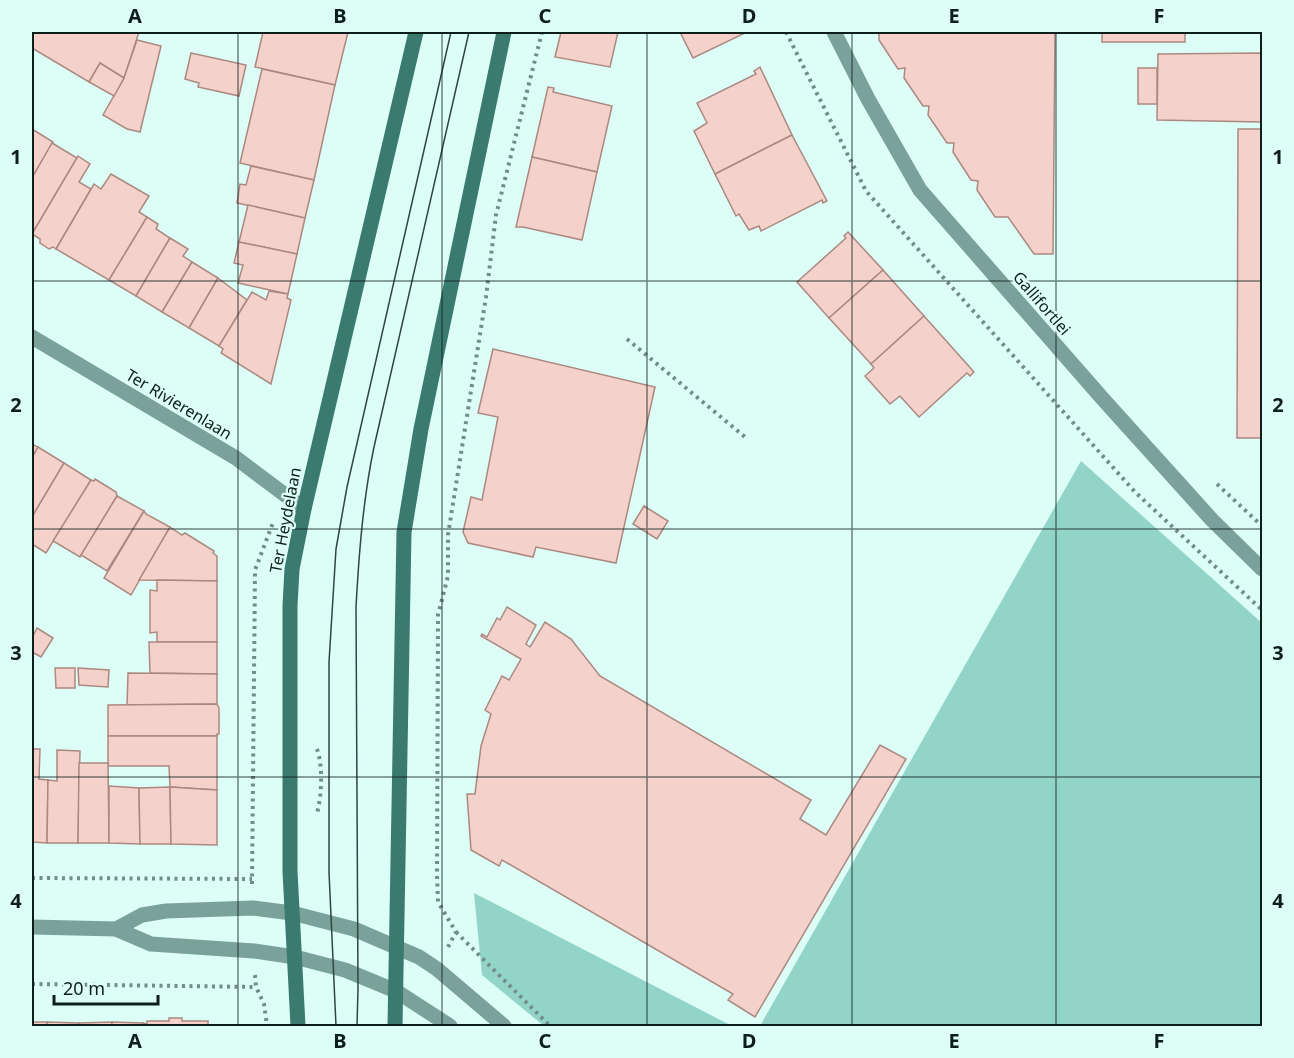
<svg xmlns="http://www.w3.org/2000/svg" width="1294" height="1058" font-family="'Noto Sans',sans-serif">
<rect width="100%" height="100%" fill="#dcfef7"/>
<!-- green -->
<g fill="#93d4c8">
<polygon points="1081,461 1262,623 1262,1026 760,1026"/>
<polygon points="474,893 732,1026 544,1026 482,975"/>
</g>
<!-- building -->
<g fill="#f4d2cb" stroke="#ac8880" stroke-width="1.5">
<polygon points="34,32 139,32 124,78 100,63 89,82 32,48 32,36"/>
<polygon points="263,32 348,32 335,85 255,67"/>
<polygon points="561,32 618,32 610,67 555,57"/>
<polygon points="680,32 742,32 743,34 693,58"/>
<polygon points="879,32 1055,32 1053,254 1034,254 1008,217 995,217 977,190 978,181 971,180 953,152 954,143 947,143 928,115 929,106 923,106 904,78 905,68 898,69 879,40"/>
<rect x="1102" y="32" width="83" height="10"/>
<polygon points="137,40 161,46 140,132 127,129 103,115 124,78"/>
<polygon points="191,53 246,65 239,96 198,87 199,83 185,79"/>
<polygon points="1262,53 1262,122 1157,120 1158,54"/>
<polygon points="100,63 124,78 114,96 89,82"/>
<polygon points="760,67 792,135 715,174 694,131 707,123 697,103 756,74 754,71"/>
<rect x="1138" y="68" width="19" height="36"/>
<polygon points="262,69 335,85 314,180 240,163"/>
<polygon points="548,87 554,88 553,92 612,106 597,172 532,157"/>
<polygon points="32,129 53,142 32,178"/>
<polygon points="1238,129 1262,129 1262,438 1237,438"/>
<polygon points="792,135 827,201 823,203 822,200 761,231 759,226 749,230 739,214 736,216 715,174"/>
<polygon points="52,143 77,158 32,234 32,178"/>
<polygon points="78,156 90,164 79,182 91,189 56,249 53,247 49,249 40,243 40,239 32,234"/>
<polygon points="532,157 597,172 582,240 523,227 516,227"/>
<polygon points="251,166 314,180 305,218 237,203 240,184 246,185"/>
<polygon points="111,174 149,196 139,212 147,217 109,280 56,249 94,184 101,189"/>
<polygon points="248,205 305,218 297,254 239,242"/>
<polygon points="147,217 158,224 156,229 170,238 136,296 109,280"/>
<polygon points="848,232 883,270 829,318 797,282 846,238 844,236"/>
<polygon points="170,238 188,249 183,256 192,262 162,312 136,296"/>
<polygon points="239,242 297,254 288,294 238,283 243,265 234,263"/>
<polygon points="192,262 218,278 189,328 162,312"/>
<polygon points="883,270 924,316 871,364 829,318"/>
<polygon points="218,278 247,300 219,346 189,328"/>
<polygon points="269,291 288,294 287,298 291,300 271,384 221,353 223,349 219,346 252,292 266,300"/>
<polygon points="924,316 974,372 970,376 967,373 919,417 900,396 890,404 865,376 874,368 871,364"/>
<polygon points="493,349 655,387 616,563 536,547 533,557 468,543 463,532 471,497 482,500 498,417 478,413"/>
<polygon points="32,444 38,447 32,458"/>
<polygon points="38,447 64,463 32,517 32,458"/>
<polygon points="64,463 91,480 46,553 32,544 32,517"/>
<polygon points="95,479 116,492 117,496 80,557 53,541 91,480 94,481"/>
<polygon points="117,496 144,511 107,571 81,555"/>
<polygon points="644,506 668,521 657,539 633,524"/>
<polygon points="144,511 146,514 170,527 131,595 104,578"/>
<polygon points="170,527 182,535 185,533 214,551 213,553 217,556 217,581 139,580"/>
<polygon points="157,580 217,581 217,642 157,642 157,632 150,633 150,590 157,591"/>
<polygon points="507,607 536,625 526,644 530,647 545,622 571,639 600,676 811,800 800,819 826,835 880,745 906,759 755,1017 728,1000 733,994 502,860 499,866 471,850 467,794 475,794 481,746 491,714 485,710 502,676 509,680 521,659 481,636 482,634 487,637 497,618 500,620"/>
<polygon points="37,628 53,638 41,657 32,652 32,638"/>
<polygon points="149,642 217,642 217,674 150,673"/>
<polygon points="55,668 75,668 75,688 56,688"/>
<polygon points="78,668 109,670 108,687 79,685"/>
<polygon points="128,673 217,674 217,704 127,705"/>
<polygon points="217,704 219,708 219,734 217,734 217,736 108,736 108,705"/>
<polygon points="108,736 217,736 217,790 170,787 169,766 108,766"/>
<polygon points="32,749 40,749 39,779 48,780 47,843 32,842"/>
<polygon points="57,750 80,751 78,843 47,843 48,780 57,781"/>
<polygon points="79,763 108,763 109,843 78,843"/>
<polygon points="109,786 139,788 140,844 109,843"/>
<polygon points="170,787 171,844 140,844 139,788"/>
<polygon points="170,787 217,790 217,845 171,844"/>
<polygon points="169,1018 182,1018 182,1021 208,1021 208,1026 143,1026 143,1023 147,1024 147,1021 169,1021"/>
<rect x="32" y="1022" width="15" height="4"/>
<polygon points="47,1022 79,1023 79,1026 47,1026"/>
<polygon points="112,1022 112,1026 79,1026 79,1023"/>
<polygon points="112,1022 143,1023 143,1026 112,1026"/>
</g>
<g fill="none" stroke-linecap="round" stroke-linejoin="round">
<!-- path -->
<g stroke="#738c87" stroke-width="4" stroke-dasharray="3 4.5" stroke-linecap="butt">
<polyline points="786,32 866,191 1135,492 1262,610"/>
<polyline points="627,339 745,437"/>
<polyline points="1217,484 1262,526"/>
<path d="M317 749C323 766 322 795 317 813"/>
<polyline points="32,878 252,879"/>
<polyline points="252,884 255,570 274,520"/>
<polyline points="456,932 550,1026"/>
<polyline points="448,947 456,932 438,902 437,875 438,615 448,576 448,535 486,297 496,215 542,32"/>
<polyline points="255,975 256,987 264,1004 267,1026"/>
<polyline points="32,984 256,987"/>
</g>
<!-- street -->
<g stroke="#7ba29a" stroke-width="15">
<polyline points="834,32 868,99 920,190 1102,398 1212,520 1262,569"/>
<polyline points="32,337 236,458 304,509"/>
<polyline points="32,927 116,929 151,944 254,951 295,957 345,970 396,991 450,1026"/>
<polyline points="116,929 142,915 166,911 253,908 292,913 354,929 419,957 437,969 504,1026"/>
</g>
<!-- secondary -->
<g stroke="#3b7a6f" stroke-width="15">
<polyline points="298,1026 290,871 290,606 292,569 304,509 416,32"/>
<polyline points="395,1026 404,532 421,429 504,32"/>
</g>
<!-- tram -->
<g stroke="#314541" stroke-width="1.5">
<polyline points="336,1026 329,872 329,662 336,549 347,487 451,32"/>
<path d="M357 1026 358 989 356 607C359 553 363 500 374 447L469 32"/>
</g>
</g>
<!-- grid -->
<path fill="none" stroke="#0d1e1b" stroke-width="1.5" stroke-opacity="0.55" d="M238 32V1026M442 32V1026M647 32V1026M852 32V1026M1056 32V1026M32 281H1262M32 529H1262M32 777H1262"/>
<g text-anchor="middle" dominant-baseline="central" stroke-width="4.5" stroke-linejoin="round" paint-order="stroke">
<!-- street labels -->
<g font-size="16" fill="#0d1e1b" stroke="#dcfef7">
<text transform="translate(1042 303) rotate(49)">Gallifortlei</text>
<text transform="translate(179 404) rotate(31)">Ter Rivierenlaan</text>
<text transform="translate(285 520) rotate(-79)">Ter Heydelaan</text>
</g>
</g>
<!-- border -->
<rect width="1294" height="1058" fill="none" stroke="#dcfef7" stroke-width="66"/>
<!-- scale -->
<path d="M54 995v9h104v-9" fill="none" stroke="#0d1e1b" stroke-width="3"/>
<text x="63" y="995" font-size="18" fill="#0d1e1b" stroke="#dcfef7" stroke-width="4.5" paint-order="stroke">20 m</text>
<rect x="33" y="33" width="1228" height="992" fill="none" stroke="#0d1e1b" stroke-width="2"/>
<g font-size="20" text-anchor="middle" font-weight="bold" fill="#0d1e1b">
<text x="135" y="23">A</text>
<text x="340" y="23">B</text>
<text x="545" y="23">C</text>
<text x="749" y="23">D</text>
<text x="954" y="23">E</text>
<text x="1159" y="23">F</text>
<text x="16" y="164">1</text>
<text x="1278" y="164">1</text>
<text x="16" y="412">2</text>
<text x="1278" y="412">2</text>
<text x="16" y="660">3</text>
<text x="1278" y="660">3</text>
<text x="16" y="908">4</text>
<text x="1278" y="908">4</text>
<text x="135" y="1048">A</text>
<text x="340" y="1048">B</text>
<text x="545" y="1048">C</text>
<text x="749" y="1048">D</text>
<text x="954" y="1048">E</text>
<text x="1159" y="1048">F</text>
</g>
</svg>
